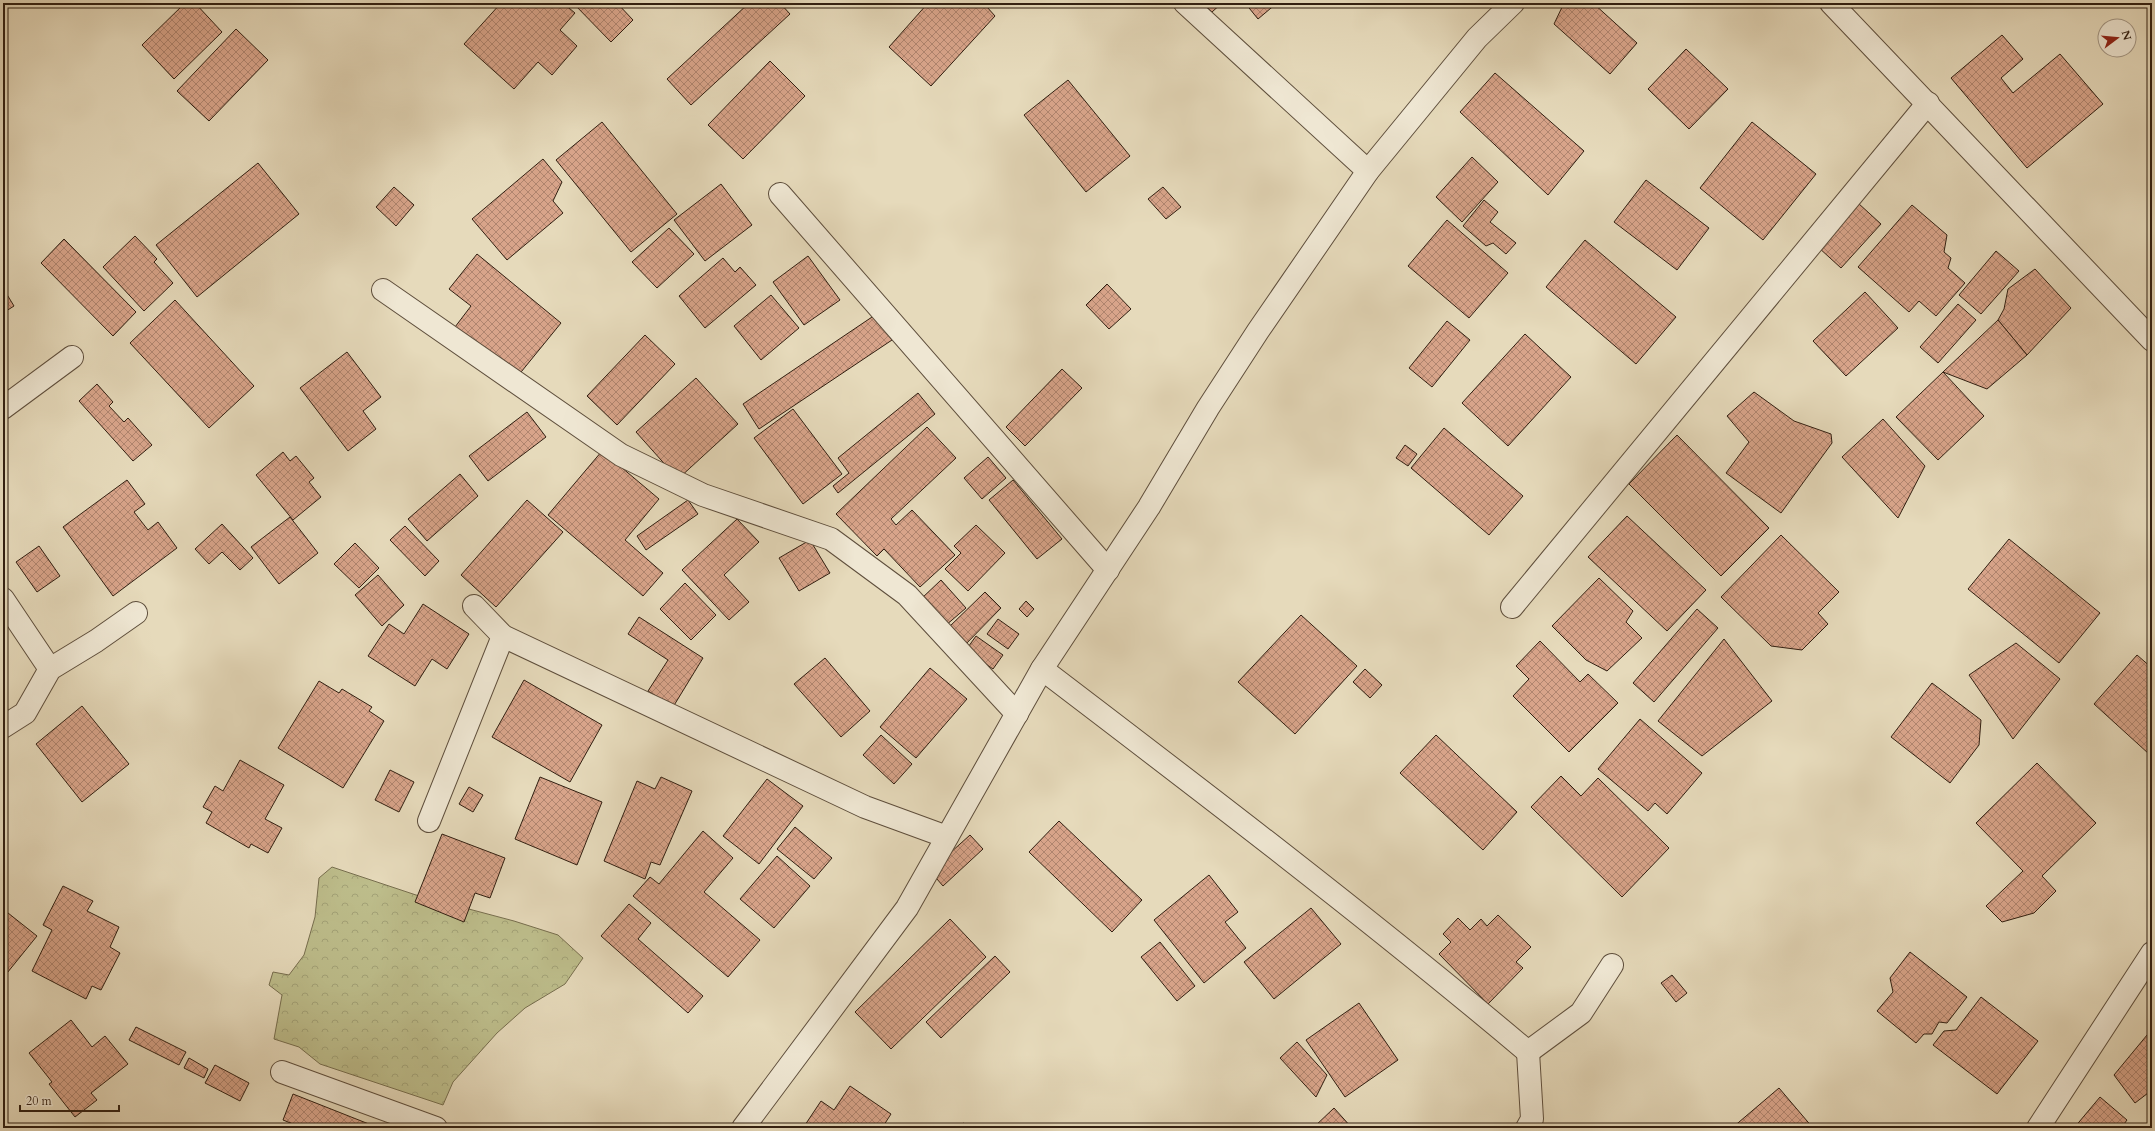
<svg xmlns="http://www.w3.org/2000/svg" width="2155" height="1131" font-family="Cardo,serif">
<defs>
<pattern id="forest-crowns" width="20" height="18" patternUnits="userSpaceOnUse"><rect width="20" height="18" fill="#bdbd8b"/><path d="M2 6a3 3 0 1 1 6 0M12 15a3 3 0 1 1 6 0" fill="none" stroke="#a3a277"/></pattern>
<pattern id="building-cross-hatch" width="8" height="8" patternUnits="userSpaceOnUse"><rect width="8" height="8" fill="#d8a48a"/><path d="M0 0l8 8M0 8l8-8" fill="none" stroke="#b0856f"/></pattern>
</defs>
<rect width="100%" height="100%" fill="#e6dabb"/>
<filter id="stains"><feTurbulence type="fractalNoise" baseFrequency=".005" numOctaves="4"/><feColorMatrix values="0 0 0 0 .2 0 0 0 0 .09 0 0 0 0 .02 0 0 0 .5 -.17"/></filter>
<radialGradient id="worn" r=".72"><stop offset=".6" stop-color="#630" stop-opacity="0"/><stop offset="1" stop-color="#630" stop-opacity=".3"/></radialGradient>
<!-- forest -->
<polygon fill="url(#forest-crowns)" stroke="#776e4e" points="332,867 416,895 514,921 558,935 583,958 565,984 525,1008 497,1033 453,1082 443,1105 320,1064 299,1047 274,1039 282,995 269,985 273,972 289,975 304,955 315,917 319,878"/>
<!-- building -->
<g fill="url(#building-cross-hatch)" stroke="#311f11">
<polygon points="185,3 195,3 222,32 174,79 142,45"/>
<polygon points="501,3 563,3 575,13 560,30 577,46 552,75 538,62 514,89 464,44"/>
<polygon points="573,3 617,3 633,20 611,42"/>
<polygon points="749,3 780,3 790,14 691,105 667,79"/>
<polygon points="928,3 991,3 987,7 995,16 931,86 889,47"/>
<polygon points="1203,3 1222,3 1212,12"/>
<polygon points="1245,3 1277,3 1258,19"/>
<polygon points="1564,3 1593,3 1637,43 1610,74 1554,24"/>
<polygon points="236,29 268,60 209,121 177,91"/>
<polygon points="2002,35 2023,59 2001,78 2013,93 2060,54 2103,104 2027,168 1951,78"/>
<polygon points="1686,49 1728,89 1689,129 1648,89"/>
<polygon points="770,61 805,96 743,159 708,125"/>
<polygon points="1495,73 1584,151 1548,195 1460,112"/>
<polygon points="1068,80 1130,156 1086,192 1024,115"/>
<polygon points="602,122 677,214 631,252 556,160"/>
<polygon points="1752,122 1816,174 1763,240 1700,188"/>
<polygon points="1472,157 1498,182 1462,222 1436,197"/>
<polygon points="543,159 562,182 553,201 563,213 507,260 472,219"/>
<polygon points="258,163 299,214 197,297 156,245"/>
<polygon points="1646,180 1709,228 1677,270 1614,222"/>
<polygon points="721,184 752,225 705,261 674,220"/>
<polygon points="394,187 414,205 396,226 376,207"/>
<polygon points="1163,187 1181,207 1166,219 1148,199"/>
<polygon points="1484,200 1498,212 1490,222 1516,243 1506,254 1493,243 1486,246 1463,226"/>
<polygon points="1858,203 1881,224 1841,268 1818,247"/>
<polygon points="1912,205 1947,235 1944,252 1951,258 1948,268 1965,283 1936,316 1919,301 1909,312 1858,267"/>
<polygon points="1447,220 1508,273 1469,318 1408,266"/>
<polygon points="669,228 694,254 657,288 632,262"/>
<polygon points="135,236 157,259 154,262 173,283 144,311 103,267"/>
<polygon points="64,239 136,312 113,336 41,263"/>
<polygon points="1585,240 1676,317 1636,364 1546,287"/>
<polygon points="1996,251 2019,271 1981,314 1959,295"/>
<polygon points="477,254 561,323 517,377 455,327 471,306 449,289"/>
<polygon points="808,256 840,300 804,325 773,282"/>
<polygon points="723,258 735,272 740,267 756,285 705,328 679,296"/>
<polygon points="2035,269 2071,308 2027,355 1998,320 2004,309 2008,289"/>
<polygon points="1107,284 1131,309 1109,329 1086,305"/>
<polygon points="3,288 14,306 3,313"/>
<polygon points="1865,292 1898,328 1846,376 1813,341"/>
<polygon points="771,295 799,328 761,360 734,326"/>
<polygon points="175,300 254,386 209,428 130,343"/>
<polygon points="1958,304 1976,320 1938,363 1920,347"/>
<polygon points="875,315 892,340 759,429 743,404"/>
<polygon points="1998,320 2027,355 1987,389 1943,372"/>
<polygon points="1447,321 1470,340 1432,387 1409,368"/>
<polygon points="1525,334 1571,377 1508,446 1462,403"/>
<polygon points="645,335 675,364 617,425 587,396"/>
<polygon points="347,352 381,397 363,411 376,429 348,451 300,388"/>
<polygon points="1062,369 1082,388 1025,446 1006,427"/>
<polygon points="1943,372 1984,416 1938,460 1896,417"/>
<polygon points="696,378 738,424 678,479 636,432"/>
<polygon points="97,384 113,402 109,406 124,422 128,418 152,445 133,461 79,401"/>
<polygon points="1754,392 1794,421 1831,434 1832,443 1781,513 1726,473 1749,442 1727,416"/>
<polygon points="918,393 935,414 838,493 833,486 849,473 838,458"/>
<polygon points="793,409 842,474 803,504 754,438"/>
<polygon points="527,412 546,437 488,481 469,456"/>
<polygon points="1883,419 1925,466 1898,518 1842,457"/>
<polygon points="927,427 956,458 891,519 896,525 912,510 955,555 920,587 884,549 877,556 836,514"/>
<polygon points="1444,428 1523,496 1489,535 1411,468"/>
<polygon points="1677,435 1769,528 1721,576 1629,484"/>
<polygon points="1405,445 1417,454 1408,466 1396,458"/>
<polygon points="602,451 659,499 625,540 663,573 643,596 548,515"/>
<polygon points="283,452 290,461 296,456 314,478 309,482 321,497 293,520 256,475"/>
<polygon points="988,457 1006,478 982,499 964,478"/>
<polygon points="460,474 478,496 427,541 408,519"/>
<polygon points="127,480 145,504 134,512 148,530 158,522 177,548 113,596 63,527"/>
<polygon points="1013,480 1062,539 1037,559 989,500"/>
<polygon points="527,500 563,532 496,607 461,575"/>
<polygon points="688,500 698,514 646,550 637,536"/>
<polygon points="1627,516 1706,590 1667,631 1588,557"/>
<polygon points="290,517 318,553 279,584 251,547"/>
<polygon points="737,519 759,542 724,575 749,602 729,620 682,570"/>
<polygon points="222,524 253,558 240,570 222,552 209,564 195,549"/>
<polygon points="976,525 1005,553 968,591 945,569 961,553 954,546"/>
<polygon points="405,526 439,561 425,576 390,540"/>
<polygon points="1781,535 1839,592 1818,613 1828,624 1802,650 1771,646 1721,597"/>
<polygon points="2009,539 2100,613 2059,663 1968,589"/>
<polygon points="810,540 830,573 799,591 779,558"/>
<polygon points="355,543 379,568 359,588 334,564"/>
<polygon points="39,546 60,576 37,592 16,562"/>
<polygon points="378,575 404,605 382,626 355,595"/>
<polygon points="1599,578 1633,611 1626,622 1642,638 1607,671 1586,660 1552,626"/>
<polygon points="941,580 966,608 945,626 921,599"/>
<polygon points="685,583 716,615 691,640 660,609"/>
<polygon points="985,592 1001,608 963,647 946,630"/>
<polygon points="1026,601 1034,609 1027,617 1019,609"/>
<polygon points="423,604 469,634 447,669 432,659 415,686 368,656 389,624 404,634"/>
<polygon points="1697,609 1718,628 1654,702 1633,683"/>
<polygon points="1301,615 1357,666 1295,734 1238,682"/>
<polygon points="639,617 703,658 673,707 648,691 668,660 628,634"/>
<polygon points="998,619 1019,634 1008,649 987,634"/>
<polygon points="976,636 1003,655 993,669 966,650"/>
<polygon points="1724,639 1772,701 1702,756 1658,721"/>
<polygon points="1540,641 1580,682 1588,674 1618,703 1569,752 1513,696 1529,679 1516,666"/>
<polygon points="2016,643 2060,679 2013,739 1969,675"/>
<polygon points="2137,655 2152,668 2152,750 2149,754 2094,704"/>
<polygon points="825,658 870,711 841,737 794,684"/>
<polygon points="930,668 967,699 916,758 880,727"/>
<polygon points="1365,669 1382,685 1370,698 1353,682"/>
<polygon points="524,680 602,725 570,782 492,737"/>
<polygon points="319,681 339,693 342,689 372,707 369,711 384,721 343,788 278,748"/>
<polygon points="1932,683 1981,720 1979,745 1950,783 1891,737"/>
<polygon points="82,706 129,764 82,802 36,744"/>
<polygon points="1640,719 1702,773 1667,814 1655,803 1648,811 1598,769"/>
<polygon points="881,735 912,764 894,784 863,755"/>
<polygon points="1436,735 1517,812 1483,850 1400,773"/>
<polygon points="240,760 284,785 265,819 282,828 268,853 251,844 249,848 206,823 212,812 203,807 215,786 223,791"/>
<polygon points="2037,763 2096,823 2042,876 2056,891 2034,913 2002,922 1986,906 2023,871 1976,823"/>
<polygon points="390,770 414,782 399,812 375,800"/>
<polygon points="1561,776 1581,796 1598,778 1669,848 1622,897 1531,807"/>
<polygon points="540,777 602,802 577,865 515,839"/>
<polygon points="661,777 692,791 660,865 651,862 645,879 604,861 637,781 655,789"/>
<polygon points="767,779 803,806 759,864 723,836"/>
<polygon points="469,787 483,795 473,812 459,804"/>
<polygon points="1059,821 1142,900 1112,932 1029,852"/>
<polygon points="795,827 832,858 814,879 777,849"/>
<polygon points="703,831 733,858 704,892 760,940 728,977 633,896 650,877 659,884"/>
<polygon points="442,834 505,858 490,898 475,893 464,922 415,902"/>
<polygon points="970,835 983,849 943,886 930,871"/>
<polygon points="777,856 810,886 774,928 740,899"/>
<polygon points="1209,875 1238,912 1225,922 1246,948 1204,983 1154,920"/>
<polygon points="63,886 93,901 87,911 119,927 110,947 120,953 101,990 92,986 86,999 32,971 52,930 43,925"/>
<polygon points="629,904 651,923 638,939 703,996 688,1013 601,936"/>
<polygon points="1311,908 1341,944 1274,999 1244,962"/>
<polygon points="3,909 37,936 3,978"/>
<polygon points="1498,915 1531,947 1516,962 1523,968 1488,1004 1439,954 1451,942 1443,934 1458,918 1470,930 1481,919 1487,926"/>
<polygon points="950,919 986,957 891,1049 855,1012"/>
<polygon points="1160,942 1195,986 1177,1001 1141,957"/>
<polygon points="1910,952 1967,997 1947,1023 1939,1022 1932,1034 1924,1034 1916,1043 1877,1011 1893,992 1890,978"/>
<polygon points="995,956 1010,972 941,1038 926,1022"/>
<polygon points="1672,975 1687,993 1676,1002 1661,983"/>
<polygon points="1981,997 2038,1041 1997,1094 1933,1045 1944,1031 1956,1030"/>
<polygon points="1359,1003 1398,1060 1345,1097 1306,1040"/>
<polygon points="71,1020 92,1047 105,1036 128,1064 91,1093 97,1100 75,1117 49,1084 52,1082 29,1053"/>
<polygon points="136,1027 186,1052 179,1065 129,1040"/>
<polygon points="2152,1029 2152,1090 2135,1103 2114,1075"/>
<polygon points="1297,1042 1327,1075 1316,1097 1280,1058"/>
<polygon points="189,1058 208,1069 204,1078 184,1068"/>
<polygon points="215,1065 249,1083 240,1101 205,1083"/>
<polygon points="850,1086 891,1114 882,1128 803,1128 821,1101 834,1110"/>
<polygon points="1779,1088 1813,1128 1732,1128"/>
<polygon points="293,1094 379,1128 303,1128 283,1120"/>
<polygon points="2100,1097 2127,1120 2121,1128 2074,1128"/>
<polygon points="1334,1108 1352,1128 1313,1128"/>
<polygon points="963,1123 973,1128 961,1128"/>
</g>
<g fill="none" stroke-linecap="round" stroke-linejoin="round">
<defs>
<g id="minor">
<polyline points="1185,3 1368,171"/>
<polyline points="1831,3 2152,340"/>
<polyline points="780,194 1108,570"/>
<polyline points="383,290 621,455 703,495 831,539 907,595 1017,714"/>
<polyline points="3,408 72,357"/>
<polyline points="3,599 50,669"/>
<polyline points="474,606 503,636 865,807 947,837"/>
<polyline points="1512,607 1928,103"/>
<path d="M1042 669C1206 794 1370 919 1528 1052L1581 1013 1612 965"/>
<polyline points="3,727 25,713 50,669 96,641 136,613"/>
<polyline points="429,821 503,636"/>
<polyline points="282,1072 436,1128"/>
<polyline points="1527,1128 1532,1119 1528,1052"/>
<polyline points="2038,1128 2152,953"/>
</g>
<polyline id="tertiary" points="743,1128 907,908 1042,669 1149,507 1208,408 1258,331 1368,171 1477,38 1513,3"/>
</defs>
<!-- minor casing -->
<use href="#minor" stroke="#5e4e3c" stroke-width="24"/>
<!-- tertiary casing -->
<use href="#tertiary" stroke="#5e4e3c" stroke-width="24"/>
<!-- minor -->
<use href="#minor" stroke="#efe7d3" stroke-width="22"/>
<!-- tertiary -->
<use href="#tertiary" stroke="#efe7d3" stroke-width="22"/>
</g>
<!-- margin -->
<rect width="2155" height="1131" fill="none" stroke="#e6dabb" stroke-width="16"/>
<rect x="4" y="4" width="2147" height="1123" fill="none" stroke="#311f11" stroke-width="2"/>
<rect x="8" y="8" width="2139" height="1115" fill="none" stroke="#311f11"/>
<!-- north arrow -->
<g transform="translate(2117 38) rotate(74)"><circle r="19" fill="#efe7d3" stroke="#a39785"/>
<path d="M0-3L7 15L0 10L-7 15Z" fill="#8f2418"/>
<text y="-6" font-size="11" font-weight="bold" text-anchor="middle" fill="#311f11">N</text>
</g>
<!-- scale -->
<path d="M20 1105v6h99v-6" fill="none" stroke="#311f11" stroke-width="2"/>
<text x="26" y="1105" font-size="12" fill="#311f11" stroke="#efe7d3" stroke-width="3" paint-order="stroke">20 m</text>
<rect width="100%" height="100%" filter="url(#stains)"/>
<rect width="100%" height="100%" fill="url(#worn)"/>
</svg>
